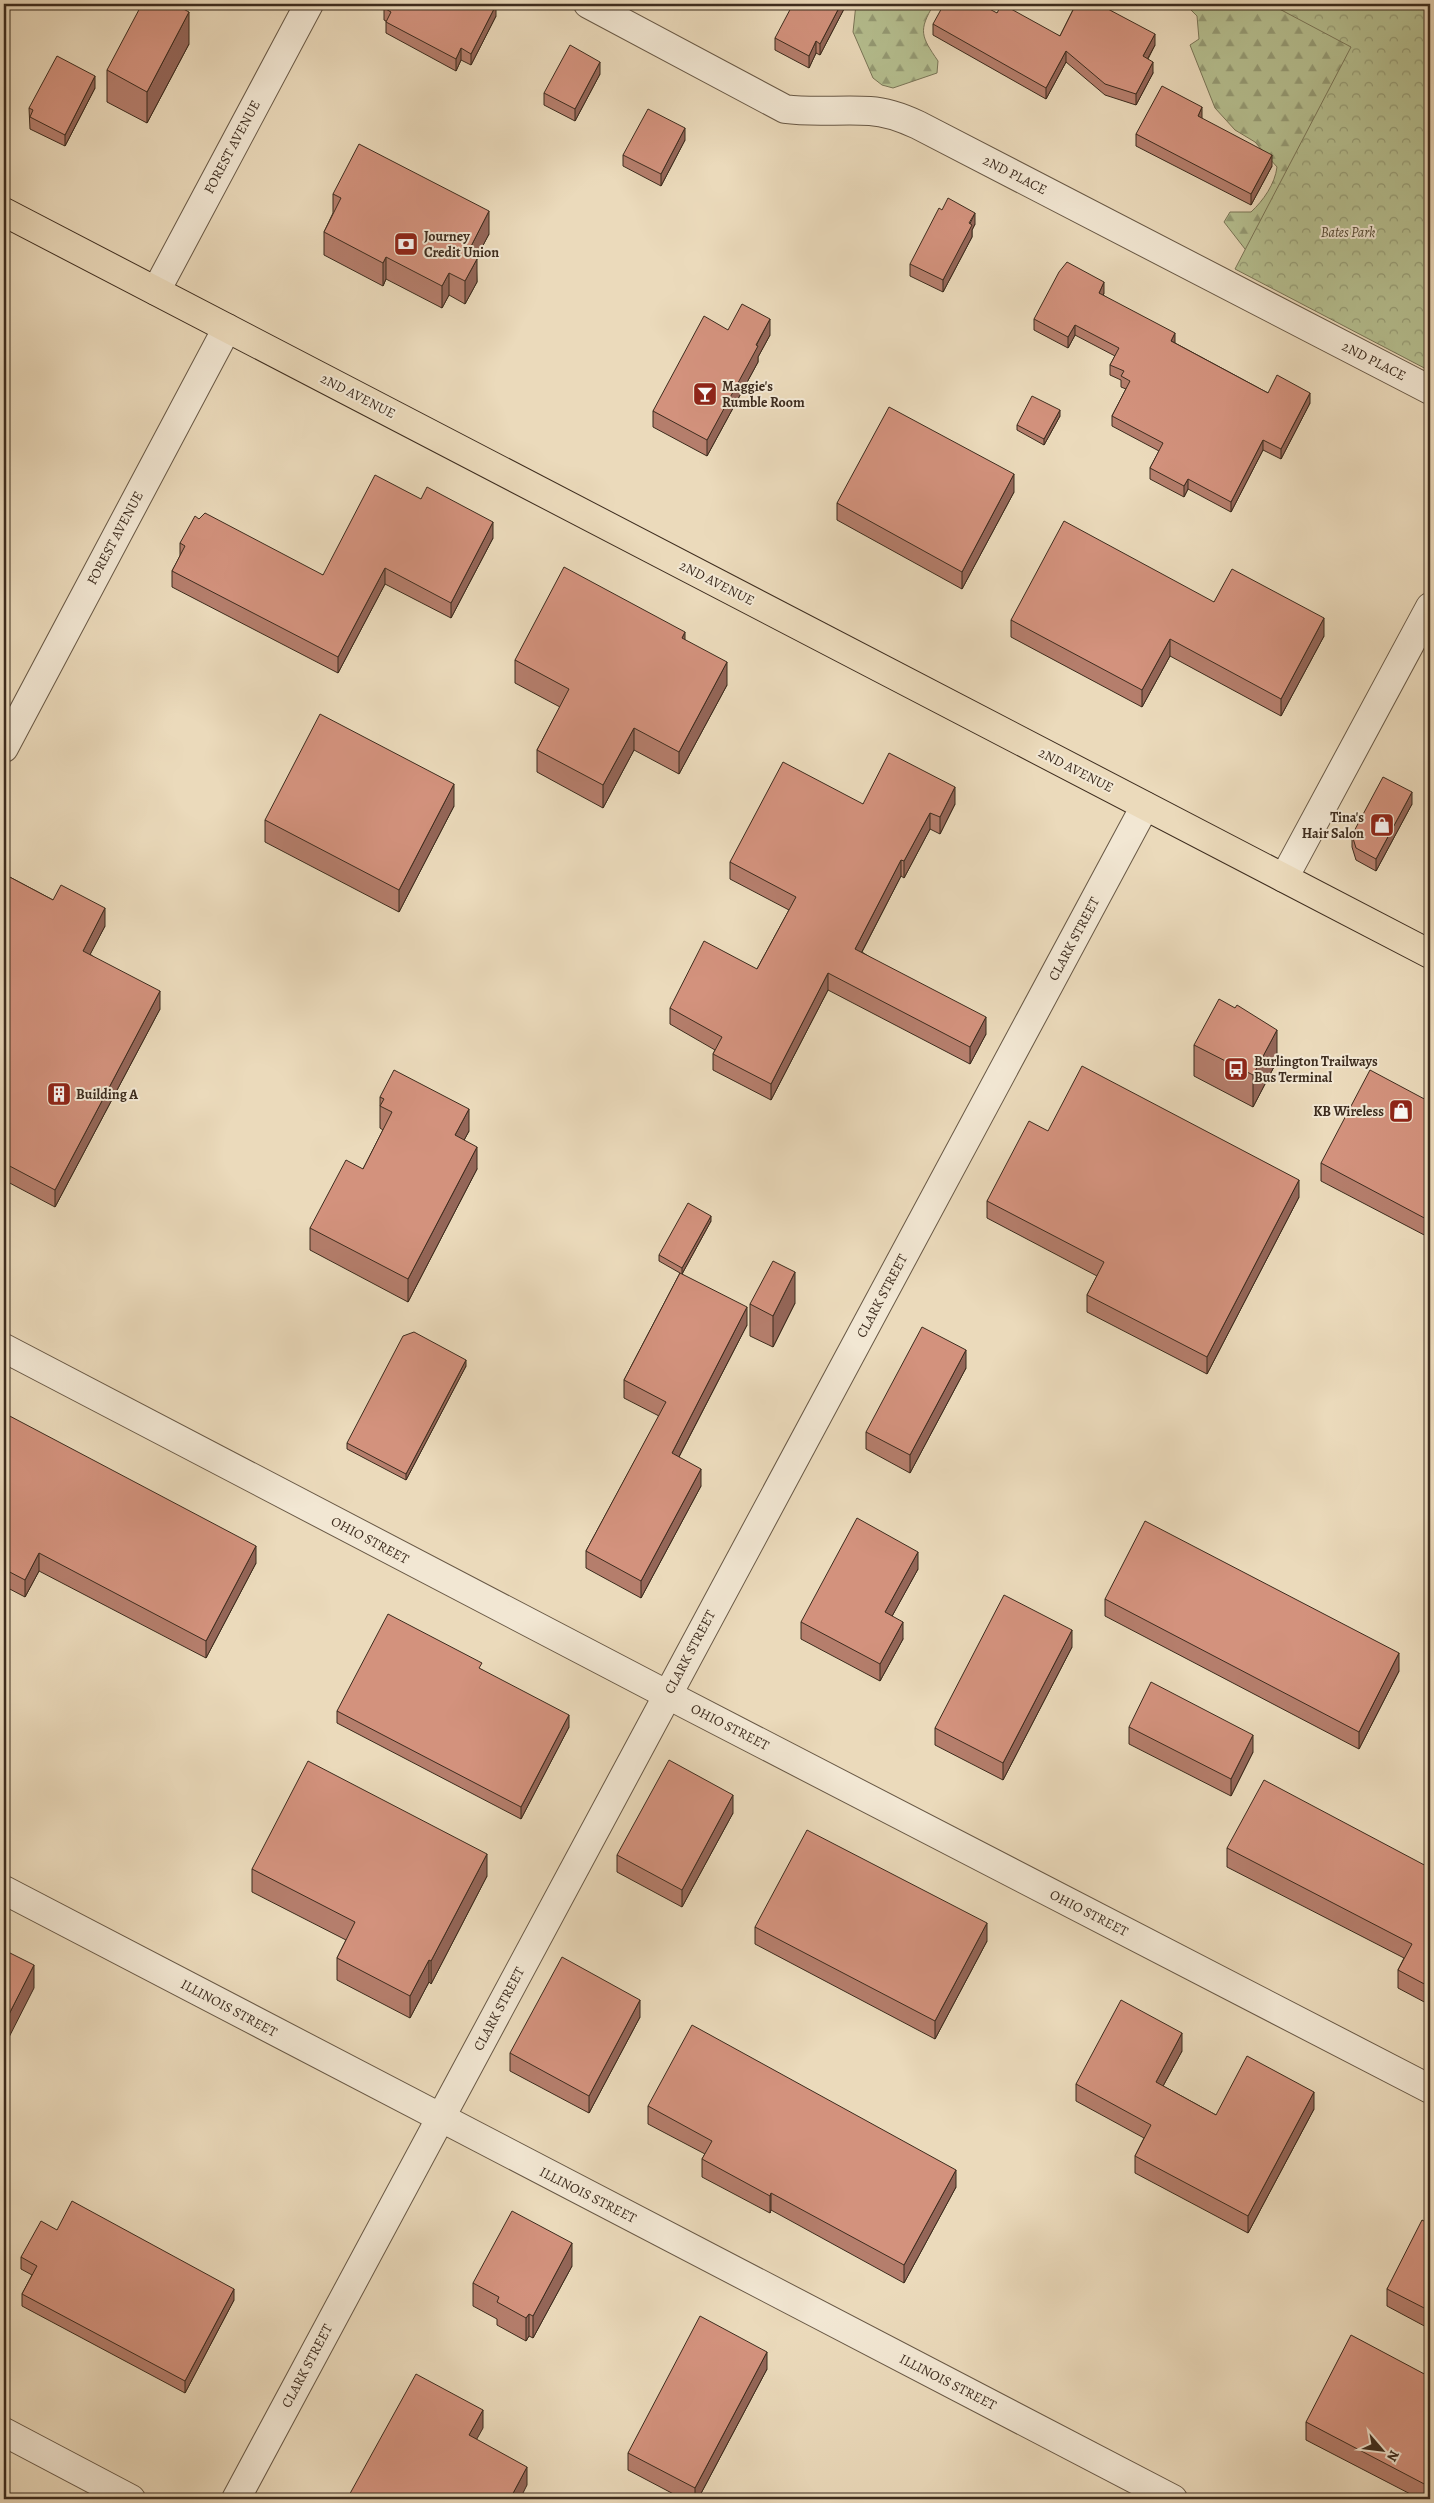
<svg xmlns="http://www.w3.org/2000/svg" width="1434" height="2503" font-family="Alegreya,serif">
<defs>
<pattern id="forest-firs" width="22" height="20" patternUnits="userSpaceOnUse" patternTransform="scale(1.25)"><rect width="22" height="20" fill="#b6c091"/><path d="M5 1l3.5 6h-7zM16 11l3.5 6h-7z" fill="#959c76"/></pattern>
<pattern id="park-crowns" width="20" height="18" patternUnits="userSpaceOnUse" patternTransform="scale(1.25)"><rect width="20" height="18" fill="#b6c091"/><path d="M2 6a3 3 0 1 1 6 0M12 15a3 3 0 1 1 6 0" fill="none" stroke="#959c76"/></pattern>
</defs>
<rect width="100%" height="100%" fill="#ebdabb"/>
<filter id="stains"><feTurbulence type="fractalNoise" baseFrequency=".004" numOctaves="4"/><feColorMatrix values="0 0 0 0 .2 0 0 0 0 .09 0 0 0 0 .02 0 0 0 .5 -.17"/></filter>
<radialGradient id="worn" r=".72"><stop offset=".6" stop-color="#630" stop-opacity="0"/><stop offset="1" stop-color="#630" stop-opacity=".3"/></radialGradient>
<!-- forest -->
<g fill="url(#forest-firs)" stroke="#7a7658">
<path d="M856 4H934C918 31 921 36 938 61L937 73 893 88 882 85 873 78 853 32Z"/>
<path d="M1185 4H1430L1252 258 1224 222 1230 212H1251C1263 201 1275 184 1277 167L1255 142 1235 130 1215 108 1190 45 1199 39 1197 16Z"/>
</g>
<!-- park -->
<polygon fill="url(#park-crowns)" stroke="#7a7658" points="1270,4 1430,4 1430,371 1235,269 1351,47"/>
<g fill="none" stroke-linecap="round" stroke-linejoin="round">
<defs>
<g id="minor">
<path d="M588 4 785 109C814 113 842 109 870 111 888 112 903 118 918 125L1430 390"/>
<polyline points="156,291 309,4"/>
<polyline points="4,748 227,328"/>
<polyline points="1284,878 1430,607"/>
<polyline points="4,1348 668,1695 1430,2089"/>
<polyline points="4,1890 1173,2499"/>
<polyline points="4,2432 131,2499"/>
<polyline points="236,2499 1145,806"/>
</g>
<polyline id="major" points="4,212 1430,954"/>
</defs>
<!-- minor casing -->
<use href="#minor" stroke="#685845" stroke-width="30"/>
<!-- major casing -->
<use href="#major" stroke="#3d2c1e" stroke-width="30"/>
<!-- minor -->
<use href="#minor" stroke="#f2e7d3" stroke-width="28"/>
<!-- major -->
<use href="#major" stroke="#ebdabb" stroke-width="28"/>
</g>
<!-- wall -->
<g fill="#b57e6c" stroke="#3d2c1e">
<polygon points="845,4 845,7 820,55 816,53 809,68 775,50 775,38"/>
<polygon points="1076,4 1114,4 1110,10 1155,45 1148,59 1153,73 1136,105 1105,95 1066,62 1046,99 933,35 933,24 997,13 1060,36"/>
<polygon points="384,8 496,16 471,65 461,60 456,71 386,33 386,21 384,20"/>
<polygon points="189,44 147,123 107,102 107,70"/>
<polygon points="600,74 575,121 544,105 544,93"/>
<polygon points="95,88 65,146 30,129 29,108"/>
<polygon points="1136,134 1272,166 1251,205 1136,146"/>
<polygon points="685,140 661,186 623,166 623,155"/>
<polygon points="333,194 489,234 476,258 477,282 465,304 449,295 442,308 386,279 383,286 324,255 324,232 333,213"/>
<polygon points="975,224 972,230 972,237 943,292 910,276 910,264"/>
<polygon points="1104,293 1103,295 1175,343 1268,393 1310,403 1281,459 1263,450 1231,512 1188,489 1184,497 1150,479 1150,468 1159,451 1112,426 1112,416 1126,389 1121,387 1121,380 1110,375 1110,365 1115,356 1075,335 1068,348 1034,330 1034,319"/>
<polygon points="728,330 770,335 758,357 758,362 707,456 653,427 653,411"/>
<polygon points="1060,416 1044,445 1017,430 1017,425"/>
<polygon points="1014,492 962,589 837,520 837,503"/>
<polygon points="493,538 451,618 385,584 338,673 172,587 172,571 180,556 180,543 323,575"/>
<polygon points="1214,602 1324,636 1281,716 1170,656 1142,707 1011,637 1011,620"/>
<polygon points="685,640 727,685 679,774 634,750 603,808 537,772 537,750 560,707 515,683 515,660"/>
<polygon points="863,804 955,804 940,834 930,829 904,878 901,876 862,952 986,1034 970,1064 828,990 771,1100 713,1070 713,1054 715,1050 670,1024 670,1008 757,969 789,910 730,879 730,862"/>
<polygon points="1412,804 1376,871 1356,860 1352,847 1352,835"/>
<polygon points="454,806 399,912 265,842 265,820"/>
<polygon points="4,874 53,900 105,926 90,954 160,1009 55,1207 4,1180"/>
<polygon points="1194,1045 1277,1061 1253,1107 1194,1076"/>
<polygon points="380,1097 469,1131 464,1140 477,1169 408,1302 310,1250 310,1228 363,1169 383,1130 380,1128"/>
<polygon points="1430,1102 1430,1238 1321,1181 1321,1163"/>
<polygon points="1048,1131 1299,1197 1207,1374 1087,1312 1087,1295 1097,1276 987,1218 987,1201"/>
<polygon points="711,1221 682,1274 747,1325 679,1457 701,1486 641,1598 586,1568 586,1551 659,1416 624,1398 624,1380 680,1273 659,1261 659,1255"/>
<polygon points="795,1303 773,1347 750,1336 750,1304"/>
<polygon points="466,1366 406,1480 347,1449 347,1443"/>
<polygon points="966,1368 910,1473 866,1449 866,1432"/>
<polygon points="4,1413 256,1563 206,1658 39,1571 25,1597 4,1586"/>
<polygon points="918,1569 892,1616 903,1639 880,1681 801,1639 801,1622"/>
<polygon points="1105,1599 1399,1671 1359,1749 1105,1616"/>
<polygon points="1072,1647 1003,1780 935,1745 935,1728"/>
<polygon points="482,1670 569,1727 521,1819 337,1723 337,1711"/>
<polygon points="1129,1727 1253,1752 1231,1796 1129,1744"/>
<polygon points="733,1813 682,1907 617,1872 617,1855"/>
<polygon points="1227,1848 1430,1868 1430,2005 1398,1988 1398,1970 1404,1958 1227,1867"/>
<polygon points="252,1869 487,1876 431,1984 429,1982 410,2018 337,1980 337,1958 346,1940 252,1892"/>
<polygon points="755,1927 987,1941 935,2039 755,1944"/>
<polygon points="640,2017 589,2113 510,2071 510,2053"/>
<polygon points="1182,2051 1163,2086 1216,2115 1314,2109 1248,2233 1135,2173 1135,2156 1144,2138 1076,2101 1076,2084"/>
<polygon points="648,2106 956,2187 904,2283 771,2210 770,2213 702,2177 702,2159 705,2154 648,2124"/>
<polygon points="1430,2224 1430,2329 1387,2306 1387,2289"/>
<polygon points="57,2230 234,2300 185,2393 22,2306 22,2294 32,2275 21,2269 21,2257"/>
<polygon points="572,2266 533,2338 529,2336 526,2341 497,2325 497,2319 473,2306 473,2283"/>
<polygon points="767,2369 698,2499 683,2499 628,2470 628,2453"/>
<polygon points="1430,2377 1430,2499 1420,2499 1306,2440 1306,2422"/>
</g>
<!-- shaded-wall -->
<g fill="#946658" stroke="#3d2c1e">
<polygon points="841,4 845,4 845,7 820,55 820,44"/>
<polygon points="1108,4 1114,4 1106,19 1106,8"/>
<polygon points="496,5 496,16 471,65 471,54"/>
<polygon points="189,12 189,44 147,123 147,92"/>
<polygon points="1155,34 1155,45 1143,67 1143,56"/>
<polygon points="816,41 816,53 809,68 809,56"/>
<polygon points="461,48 461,60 456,71 456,59"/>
<polygon points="1066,51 1066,62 1046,99 1046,88"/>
<polygon points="600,62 600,74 575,121 575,109"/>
<polygon points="1153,62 1153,73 1136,105 1136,94"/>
<polygon points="95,76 95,88 65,146 65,135"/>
<polygon points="1202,107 1202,119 1198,116"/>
<polygon points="685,128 685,140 661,186 661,174"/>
<polygon points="1272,155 1272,166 1251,205 1251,194"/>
<polygon points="489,211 489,234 467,276 467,254"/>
<polygon points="975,213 975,224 972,230 972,237 943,292 943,280"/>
<polygon points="386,257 386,279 383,286 383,263"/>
<polygon points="477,259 477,282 465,304 465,281"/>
<polygon points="449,273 449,295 442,308 442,286"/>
<polygon points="1104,282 1104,293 1099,304 1099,293"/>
<polygon points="770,319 770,335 758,357 758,362 707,456 707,440"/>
<polygon points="1075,325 1075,335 1068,348 1068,337"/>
<polygon points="1175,333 1175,343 1171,341"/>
<polygon points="1310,393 1310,403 1281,459 1281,449"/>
<polygon points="1060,410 1060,416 1044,445 1044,439"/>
<polygon points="1263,440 1263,450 1231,512 1231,502"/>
<polygon points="1014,474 1014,492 962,589 962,572"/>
<polygon points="1188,479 1188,489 1184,497 1184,486"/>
<polygon points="493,522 493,538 451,618 451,603"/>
<polygon points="385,568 385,584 338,673 338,657"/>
<polygon points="1324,618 1324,636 1281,716 1281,699"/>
<polygon points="685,632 685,654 682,638"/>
<polygon points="1170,639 1170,656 1142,707 1142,690"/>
<polygon points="727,662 727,685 679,774 679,752"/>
<polygon points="634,728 634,750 603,808 603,785"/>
<polygon points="454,784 454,806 399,912 399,890"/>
<polygon points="955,787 955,804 940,834 940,817"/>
<polygon points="1412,792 1412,804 1376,871 1376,859"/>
<polygon points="930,813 930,829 904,878 904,861"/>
<polygon points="901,860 901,876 855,965 855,949"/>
<polygon points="105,908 105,926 83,968 83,951"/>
<polygon points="828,973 828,990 771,1100 771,1084"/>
<polygon points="160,991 160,1009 55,1207 55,1190"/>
<polygon points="986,1017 986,1034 970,1064 970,1047"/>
<polygon points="1277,1030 1277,1061 1253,1107 1253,1075"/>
<polygon points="469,1109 469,1131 455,1157 455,1135"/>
<polygon points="477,1147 477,1169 408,1302 408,1279"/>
<polygon points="1299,1180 1299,1197 1207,1374 1207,1357"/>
<polygon points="711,1216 711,1221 682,1274 682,1268"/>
<polygon points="795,1272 795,1303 773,1347 773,1316"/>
<polygon points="747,1307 747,1325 672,1470 672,1453"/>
<polygon points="966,1350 966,1368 910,1473 910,1455"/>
<polygon points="466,1360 466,1366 406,1480 406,1474"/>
<polygon points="701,1469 701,1486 641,1598 641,1581"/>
<polygon points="256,1546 256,1563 206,1658 206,1641"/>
<polygon points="918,1552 918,1569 885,1629 885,1612"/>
<polygon points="39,1553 39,1571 25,1597 25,1580"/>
<polygon points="903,1622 903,1639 880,1681 880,1664"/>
<polygon points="1072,1630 1072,1647 1003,1780 1003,1763"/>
<polygon points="1399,1653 1399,1671 1359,1749 1359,1732"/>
<polygon points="569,1715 569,1727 521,1819 521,1807"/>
<polygon points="1253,1735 1253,1752 1231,1796 1231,1779"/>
<polygon points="733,1795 733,1813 682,1907 682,1890"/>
<polygon points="487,1854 487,1876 431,1984 431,1961"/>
<polygon points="987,1923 987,1941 935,2039 935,2021"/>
<polygon points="429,1960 429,1982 410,2018 410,1996"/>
<polygon points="34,1965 34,1988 4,2047 4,2024"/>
<polygon points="640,2000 640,2017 589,2113 589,2096"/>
<polygon points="1182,2033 1182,2051 1156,2099 1156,2082"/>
<polygon points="1314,2092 1314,2109 1248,2233 1248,2216"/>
<polygon points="956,2170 956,2187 904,2283 904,2265"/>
<polygon points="771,2193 771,2210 770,2213 770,2196"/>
<polygon points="572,2243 572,2266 533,2338 533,2316"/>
<polygon points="234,2289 234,2300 185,2393 185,2381"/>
<polygon points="529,2314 529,2336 526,2341 526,2318"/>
<polygon points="767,2352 767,2369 698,2499 695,2499 695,2488"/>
<polygon points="483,2410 483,2428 469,2453 469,2435"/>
<polygon points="527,2467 527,2485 520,2499 510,2499"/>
</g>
<!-- building -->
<g fill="#d3927d" stroke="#3d2c1e">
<polygon points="142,4 174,4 189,12 147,92 107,70"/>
<polygon points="386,4 495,4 496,5 471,54 461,48 456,59 386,22 391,12 384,8"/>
<polygon points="793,4 841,4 820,44 816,41 809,56 775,38"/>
<polygon points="944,4 980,4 997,13 1002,4 1060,36 1076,4 1108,4 1106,8 1155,34 1143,56 1153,62 1136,94 1105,84 1066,51 1046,88 933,24"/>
<polygon points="570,45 600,62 575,109 544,93"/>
<polygon points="57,56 95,76 65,135 30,117 33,110 29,108"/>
<polygon points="1162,86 1202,107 1198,116 1272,155 1251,194 1136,134"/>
<polygon points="648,109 685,128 661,174 623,155"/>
<polygon points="359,144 489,211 467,254 477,259 465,281 449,273 442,286 386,257 383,263 324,232 341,198 333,194"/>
<polygon points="948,198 975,213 969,223 972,225 943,280 910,264 939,208 942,210"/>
<polygon points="1067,262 1104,282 1099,293 1175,333 1171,341 1268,393 1277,375 1310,393 1281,449 1263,440 1231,502 1188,479 1184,486 1150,468 1163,443 1112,416 1130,381 1121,376 1124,371 1110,365 1119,348 1075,325 1068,337 1034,319 1059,272"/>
<polygon points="742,304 770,319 756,345 758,346 707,440 653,411 704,316 728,330"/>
<polygon points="1032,396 1060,410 1044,439 1017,425"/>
<polygon points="889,407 1014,474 962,572 837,503"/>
<polygon points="375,475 421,499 427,487 493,522 451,603 385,568 338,657 172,571 185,546 180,543 195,516 199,519 205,513 323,575"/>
<polygon points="1064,521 1214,602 1232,569 1324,618 1281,699 1170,639 1142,690 1011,620"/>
<polygon points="564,567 685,632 682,638 727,662 679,752 634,728 603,785 537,750 569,689 515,660"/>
<polygon points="320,714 454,784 399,890 265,820"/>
<polygon points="889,753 955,787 940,817 930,813 904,861 901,860 855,949 986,1017 970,1047 828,973 771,1084 713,1054 722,1037 670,1008 704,941 757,969 796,897 730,862 783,762 863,804"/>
<polygon points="1383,777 1412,792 1376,859 1356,848 1352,835"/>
<polygon points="4,874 53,900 61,885 105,908 83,951 160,991 55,1190 4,1163"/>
<polygon points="1219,999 1235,1008 1237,1005 1277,1030 1253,1075 1194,1045"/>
<polygon points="1082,1066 1299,1180 1207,1357 1087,1295 1104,1262 987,1201 1029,1121 1048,1131"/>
<polygon points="394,1070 469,1109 455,1135 477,1147 408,1279 310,1228 346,1160 363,1169 392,1112 380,1106 384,1099 380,1097"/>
<polygon points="1370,1070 1430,1102 1430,1221 1321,1163"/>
<polygon points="688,1203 711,1216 682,1268 659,1255"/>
<polygon points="773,1261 795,1272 773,1316 750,1304"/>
<polygon points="680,1273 747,1307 672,1453 701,1469 641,1581 586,1551 666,1402 624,1380"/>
<polygon points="922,1327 966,1350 910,1455 866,1432"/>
<polygon points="414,1332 466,1360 406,1474 347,1443 403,1336"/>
<polygon points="4,1413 256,1546 206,1641 39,1553 25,1580 4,1569"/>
<polygon points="857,1518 918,1552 885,1612 903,1622 880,1664 801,1622"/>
<polygon points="1145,1521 1399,1653 1359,1732 1105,1599"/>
<polygon points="1004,1595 1072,1630 1003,1763 935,1728"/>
<polygon points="388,1614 482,1663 479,1668 569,1715 521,1807 337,1711"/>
<polygon points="1151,1682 1253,1735 1231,1779 1129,1727"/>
<polygon points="669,1760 733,1795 682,1890 617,1855"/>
<polygon points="308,1761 487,1854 431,1961 429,1960 410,1996 337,1958 355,1922 252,1869"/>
<polygon points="1264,1780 1430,1868 1430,1987 1398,1970 1412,1944 1227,1848"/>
<polygon points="807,1830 987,1923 935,2021 755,1927"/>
<polygon points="4,1950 34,1965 4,2024"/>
<polygon points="562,1957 640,2000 589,2096 510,2053"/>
<polygon points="1121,2000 1182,2033 1156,2082 1216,2115 1247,2056 1314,2092 1248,2216 1135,2156 1151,2125 1076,2084"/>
<polygon points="692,2025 956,2170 904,2265 771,2193 770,2196 702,2159 712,2141 648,2106"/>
<polygon points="72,2201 234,2289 185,2381 22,2294 37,2266 21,2257 41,2221 57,2230"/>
<polygon points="512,2211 572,2243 533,2316 529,2314 526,2318 497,2302 499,2297 473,2283"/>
<polygon points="1422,2220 1430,2224 1430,2311 1387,2289"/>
<polygon points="700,2316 767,2352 695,2488 628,2453"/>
<polygon points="1351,2335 1430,2377 1430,2487 1306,2422"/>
<polygon points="416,2374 483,2410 469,2435 527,2467 510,2499 347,2499"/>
</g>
<!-- icons -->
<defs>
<symbol id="bank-square" viewBox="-11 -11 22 22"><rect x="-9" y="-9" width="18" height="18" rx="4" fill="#8f2418" stroke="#f2e7d3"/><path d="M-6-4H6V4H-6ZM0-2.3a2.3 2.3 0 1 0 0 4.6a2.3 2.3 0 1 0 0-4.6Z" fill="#fff"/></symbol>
<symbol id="bar-square" viewBox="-11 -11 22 22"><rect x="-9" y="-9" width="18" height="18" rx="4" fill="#8f2418" stroke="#f2e7d3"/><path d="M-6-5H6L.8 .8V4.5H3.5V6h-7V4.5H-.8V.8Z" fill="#fff"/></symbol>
<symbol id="shop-square" viewBox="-11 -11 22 22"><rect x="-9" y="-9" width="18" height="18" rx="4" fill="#8f2418" stroke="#f2e7d3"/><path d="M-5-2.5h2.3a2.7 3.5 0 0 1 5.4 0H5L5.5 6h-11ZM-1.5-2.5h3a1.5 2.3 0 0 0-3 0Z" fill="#fff"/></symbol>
<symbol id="bus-square" viewBox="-11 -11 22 22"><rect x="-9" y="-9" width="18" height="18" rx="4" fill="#8f2418" stroke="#f2e7d3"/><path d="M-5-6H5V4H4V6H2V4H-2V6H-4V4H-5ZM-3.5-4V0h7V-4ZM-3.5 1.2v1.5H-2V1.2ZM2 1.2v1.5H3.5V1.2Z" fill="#fff"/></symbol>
<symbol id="building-square" viewBox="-11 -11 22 22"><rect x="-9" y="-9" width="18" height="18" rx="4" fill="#8f2418" stroke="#f2e7d3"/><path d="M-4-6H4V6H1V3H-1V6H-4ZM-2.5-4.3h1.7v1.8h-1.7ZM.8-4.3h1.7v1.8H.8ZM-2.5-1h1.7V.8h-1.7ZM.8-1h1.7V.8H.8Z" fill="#fff"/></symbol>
</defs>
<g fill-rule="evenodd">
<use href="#bank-square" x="392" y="230" width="28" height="28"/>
<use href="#bar-square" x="691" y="380" width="28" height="28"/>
<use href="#shop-square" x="1368" y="811" width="28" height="28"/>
<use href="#bus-square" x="1222" y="1055" width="28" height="28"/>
<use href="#building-square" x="45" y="1080" width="28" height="28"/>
<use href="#shop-square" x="1387" y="1097" width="28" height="28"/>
</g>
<g text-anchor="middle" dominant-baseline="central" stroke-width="4" stroke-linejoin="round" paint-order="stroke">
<!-- street labels -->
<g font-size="14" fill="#3d2c1e" stroke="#f2e7d3">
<text transform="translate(232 147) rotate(-62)">FOREST AVENUE</text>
<text transform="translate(1015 175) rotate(27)">2ND PLACE</text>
<text transform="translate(1374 361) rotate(27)">2ND PLACE</text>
<text transform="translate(358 396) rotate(27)">2ND AVENUE</text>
<text transform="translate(115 538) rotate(-62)">FOREST AVENUE</text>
<text transform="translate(717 583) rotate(27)">2ND AVENUE</text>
<text transform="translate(1076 770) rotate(27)">2ND AVENUE</text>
<text transform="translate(1074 939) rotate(-62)">CLARK STREET</text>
<text transform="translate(882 1296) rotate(-62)">CLARK STREET</text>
<text transform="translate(370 1540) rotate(28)">OHIO STREET</text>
<text transform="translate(690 1652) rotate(-62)">CLARK STREET</text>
<text transform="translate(730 1727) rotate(27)">OHIO STREET</text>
<text transform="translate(1089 1913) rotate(27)">OHIO STREET</text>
<text transform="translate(229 2008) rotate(28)">ILLINOIS STREET</text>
<text transform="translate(499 2009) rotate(-62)">CLARK STREET</text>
<text transform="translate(588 2195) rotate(27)">ILLINOIS STREET</text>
<text transform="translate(307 2366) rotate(-62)">CLARK STREET</text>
<text transform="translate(948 2382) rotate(27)">ILLINOIS STREET</text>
</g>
<!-- park labels -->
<g font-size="14" font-style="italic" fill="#554a35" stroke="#f2e7d3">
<text x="1348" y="232">Bates Park</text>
</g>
<!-- poi labels -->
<g font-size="14" font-weight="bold" fill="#3d2c1e" stroke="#f2e7d3" text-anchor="start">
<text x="424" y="236">Journey<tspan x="424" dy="16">Credit Union</tspan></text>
<text x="722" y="386">Maggie's<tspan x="722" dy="16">Rumble Room</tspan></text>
<text x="1364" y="817" text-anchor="end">Tina's<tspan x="1364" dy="16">Hair Salon</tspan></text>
<text x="1254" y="1061">Burlington Trailways<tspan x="1254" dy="16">Bus Terminal</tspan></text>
<text x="76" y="1094">Building A</text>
<text x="1384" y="1111" text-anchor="end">KB Wireless</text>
</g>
</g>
<!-- margin -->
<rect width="1434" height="2503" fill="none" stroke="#ebdabb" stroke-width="20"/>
<rect x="5" y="5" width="1424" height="2493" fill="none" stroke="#3d2c1e" stroke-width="2.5"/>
<rect x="10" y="10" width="1414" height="2483" fill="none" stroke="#3d2c1e"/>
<!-- north arrow -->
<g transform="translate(1382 2450) rotate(118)" stroke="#f2e7d3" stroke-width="4" paint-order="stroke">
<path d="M0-4L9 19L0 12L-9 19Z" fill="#3d2c1e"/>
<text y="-8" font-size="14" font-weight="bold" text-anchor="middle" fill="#3d2c1e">N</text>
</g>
<rect width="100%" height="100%" filter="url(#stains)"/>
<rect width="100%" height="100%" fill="url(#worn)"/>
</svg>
